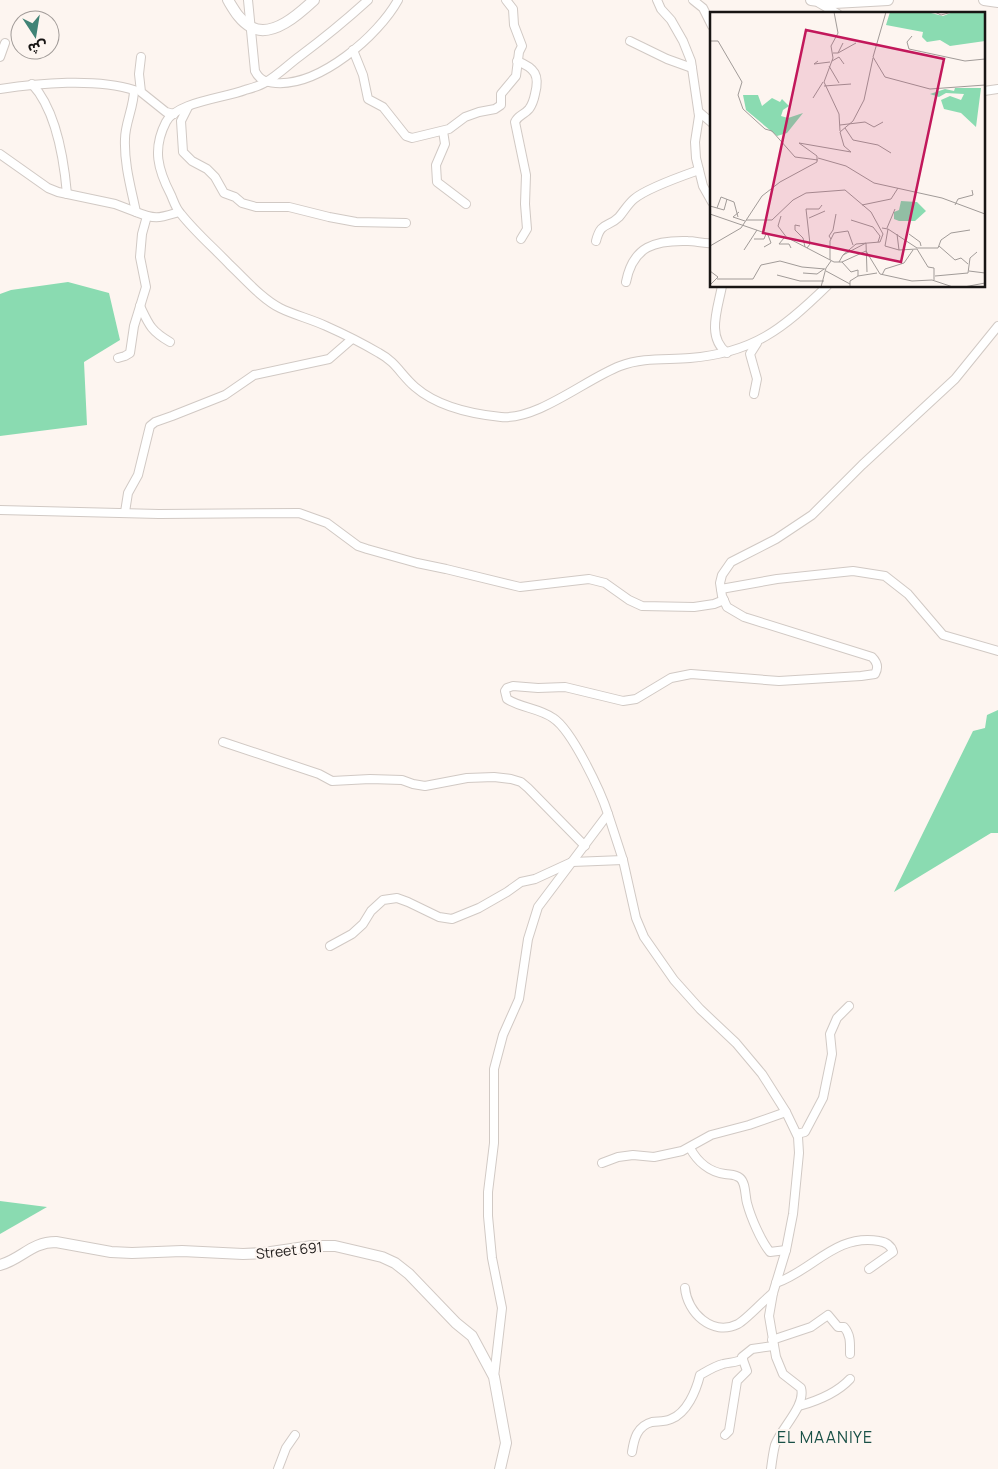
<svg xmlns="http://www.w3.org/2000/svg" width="998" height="1469" font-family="Manrope,'Noto Sans Arabic',sans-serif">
<rect width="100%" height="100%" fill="#fdf5f0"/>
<!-- green -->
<g fill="#8adbb1">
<polygon points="68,282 109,293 120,340 84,362 87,425 0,436 0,294 11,290"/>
<polygon points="998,710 998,833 991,833 894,892 973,731 985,728 987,715"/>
<polygon points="0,1201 47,1207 0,1234"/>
</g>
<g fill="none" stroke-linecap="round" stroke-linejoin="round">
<defs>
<g id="minor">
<path d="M248 0 255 71C260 81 266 82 276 83 320 86 378 36 398 0"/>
<path d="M368 0C346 20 324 38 300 56 289 64 278 75 266 82 260 86 252 88 245 90 225 98 176 102 166 122 152 149 158 170 171 195 174 202 176 209 181 214 196 233 214 248 230 265 245 279 262 299 280 308 294 315 311 319 326 326 344 334 362 343 379 353 396 362 401 375 415 387 438 407 471 414 501 417 538 420 586 379 620 366 643 357 667 360 690 358 753 353 783 329 827 286"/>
<polyline points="657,0 661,9 671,20 683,41 691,61 699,116 695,142 696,158 703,186 712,202"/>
<polyline points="693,0 703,8 712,26"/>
<polyline points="819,3 838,14"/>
<polyline points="630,41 667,59 692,68"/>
<polyline points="353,50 363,75 368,99 383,107 406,136 412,138 449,129 465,117 479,112 495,109 501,105 501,94 516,76 519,52 522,46 514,25 513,9 506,0"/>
<polyline points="0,57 5,43"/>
<polyline points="141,57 139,74 141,92 166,112 174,114"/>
<path d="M517 61C535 68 540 75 535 94 534 99 532 105 529 109 524 115 518 115 515 122L526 175 525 204 527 229 521 239"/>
<path d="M32 84C56 110 64 160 67 194"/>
<path d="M0 89C38 83 97 78 134 90 134 107 125 123 125 139 124 164 131 188 136 212 156 220 159 218 179 212"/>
<polyline points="984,91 998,89"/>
<polyline points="188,107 181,121 183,152 192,161 207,169 215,177 224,193 235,197 242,203 256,207 289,207 329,217 356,222 406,223"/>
<polyline points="699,112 712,123"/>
<polyline points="443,131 445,144 436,165 437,182 466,204"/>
<polyline points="0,154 48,188 58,192 115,204 136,212"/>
<path d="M596 241C601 221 608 228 619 217 624 211 628 204 634 199 647 188 682 176 699 170"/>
<path d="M626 282C633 246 655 240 688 241 696 241 704 244 712 243"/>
<path d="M722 286C718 308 706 337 727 353"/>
<path d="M140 306C149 325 151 331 170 342"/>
<polyline points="118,358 125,356 130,353 134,326 146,287 140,257 142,234 147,216"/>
<polyline points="754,394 757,379 750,354 757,343"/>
<polyline points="0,510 159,514 299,513 327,523 358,546 367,549 417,563 446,569 520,587 589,579 605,583 629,600 642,606 694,607 714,604 724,600"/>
<polyline points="125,512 128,493 138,475 150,426 155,422 172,416 225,395 254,375 329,359 352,339"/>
<polyline points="721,589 777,579 853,571 885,576 908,594 943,635 998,651"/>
<polyline points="223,742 319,774 332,781 370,779 402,780 413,784 425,786 467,778 494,777 511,779 521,782 528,788 585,846"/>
<path d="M608 814 623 860 636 918 644 937 674 980 700 1009 736 1043 762 1074 786 1112 798 1137 799 1153 793 1214 786 1250 773 1293 769 1316 776 1357 783 1374 801 1388C806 1406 781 1428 775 1445 773 1453 772 1461 771 1469"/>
<polyline points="330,946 352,934 363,924 371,911 383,900 397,898 408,902 439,917 452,919 479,908 507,892 521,882 535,879 572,862 623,860"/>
<polyline points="797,1134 805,1132 823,1098 832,1054 830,1034 837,1018 849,1006"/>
<path d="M690 1148C697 1161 709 1172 725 1174 731 1175 735 1174 740 1178 746 1183 745 1196 747 1203 751 1218 761 1241 770 1252L786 1250"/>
<polyline points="602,1163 618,1157 633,1155 654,1157 682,1151 711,1135 749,1125 786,1112"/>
<path d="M776 1283C812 1271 836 1233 879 1241 886 1242 891 1245 893 1252L869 1269"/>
<path d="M685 1288C687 1312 712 1337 738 1324 747 1319 764 1300 773 1293"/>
<path d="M772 1340 811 1327 828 1315 838 1327H844C851 1335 850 1344 850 1354"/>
<path d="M494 1377 502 1308 492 1258 488 1216V1192L494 1143V1069L503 1035 519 999 528 939 538 907 608 814C601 792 572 730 553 718 539 708 521 708 507 699L505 691 507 688 513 686 538 688 565 687 623 701 636 699 671 678 691 674 779 681 861 676 875 674C879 667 877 662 872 657L744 617 727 607 722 596 720 583 722 575 731 562 776 539 812 515 862 465 955 379 998 326"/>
<path d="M799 1406C817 1401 837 1393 850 1379"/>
<polyline points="725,1435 729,1431 737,1381 747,1371 742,1357 752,1349 773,1346"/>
<path d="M632 1452C634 1439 637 1426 652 1422 658 1421 665 1422 671 1419 687 1413 696 1391 700 1375 707 1371 715 1366 723 1364 730 1362 736 1363 743 1359"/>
<polyline points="278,1469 286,1448 295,1435"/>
</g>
<g id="major">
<path d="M228 0C234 10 240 21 251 27 272 39 300 13 314 0"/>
<polyline points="811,0 834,3 888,0"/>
<polyline points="984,0 998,2"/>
<path d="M0 1265C22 1259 31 1242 56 1242L111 1252 132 1253 182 1251 243 1254 264 1253 312 1246H335L382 1257 395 1263 409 1274 456 1323 472 1336 494 1377 506 1443 500 1469"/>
</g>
</defs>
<!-- minor casing -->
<use href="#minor" stroke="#d1c9c4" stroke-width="10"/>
<!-- major casing -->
<use href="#major" stroke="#d1c9c4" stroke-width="12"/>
<!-- minor -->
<use href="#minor" stroke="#fff" stroke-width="8"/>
<!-- major -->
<use href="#major" stroke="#fff" stroke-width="10"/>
</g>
<g text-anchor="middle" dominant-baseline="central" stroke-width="4" stroke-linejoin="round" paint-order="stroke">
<!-- street labels -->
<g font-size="14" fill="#181514" stroke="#fdf5f0">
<text transform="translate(289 1250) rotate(-6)">Street 691</text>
</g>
<!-- quarter labels -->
<g font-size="16" letter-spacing="1" fill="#195046" stroke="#fdf5f0">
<text x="825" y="1437">EL MAANIYE</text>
</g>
</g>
<!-- overview -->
<g transform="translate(710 12)">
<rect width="275" height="275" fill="#fdf5f0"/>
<path d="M180 0 221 1 233 4 243 0H275V29L240 34 230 28 217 30 212 25 213 20 176 13ZM245 76H271L266 115 251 101 234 97 231 88 240 84 251 88 254 82 236 81 229 85 220 82 235 77 244 79ZM33 83H48L52 94 62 86 70 90 72 87 79 94 73 98 71 104 78 106 93 101 77 121 67 124 36 98ZM191 189 207 190 216 199 205 209H189L184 207V200L189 198Z" fill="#8adbb1"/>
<path fill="none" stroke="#a19b98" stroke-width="1" d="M124 0 128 21 121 34 123 46 114 70 129 102 130 119M176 0 163 45 175 65 220 77 275 73M225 0 231 3 242 0M202 24 197 30 199 37 255 49 275 47M0 29H8L32 70 28 83 33 97 55 117 62 119 85 145 108 148M123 41H128L133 31M128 41 146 31M108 49 104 52 120 50M122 49 129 45 134 52M119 54 129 71M114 74 141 72M103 86 113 70M130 113 155 110 164 115 173 110M135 116 143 128 168 133 181 141M108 146 136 154 164 171 232 186 275 202M152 193 181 187 188 176M245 193 248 187 263 183 262 178M0 194 7 196 11 185 24 190 28 205M7 196 14 198 17 187M29 200 23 205 35 209M0 202 58 222 78 226 124 250H132L156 239 170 262 202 269 222 268 243 275M71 204 68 214 77 226M99 206 115 199M36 208H62L83 188 96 181 135 178 161 200 173 222 170 230 146 232 133 243M141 208 163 215 170 224 168 230M90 214 85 213V218L93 226 95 235M172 216 178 217 175 234 189 238 207 237 218 255 224 256V268M177 216 185 197M178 217 207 236M187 222 189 238M199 222 210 230 211 234M74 226 69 232H79L81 236M44 227H54L56 222M121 227 119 224 123 218 126 202M156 231 157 260M0 234 31 216 52 184 70 170 107 150V144L89 131 141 140 134 134 130 120 143 109 154 88 163 46M229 234 245 248 251 246 258 252M54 235 61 231 58 223M97 236 100 232 96 197H109L112 193M207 236H228L231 228 241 221 260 218M34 238 47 218M120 248V229L124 221 138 219 143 233M129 250 133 243 156 231M132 250 141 260 148 258V264M0 259 8 265 0 273M116 259 140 272M259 259 275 261M93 261 107 262 114 257M67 263 90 269H114M172 263 175 257 194 251 203 238M225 264 258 261 260 246 267 240M7 267H43L51 253 70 249 92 255 115 257M111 275 116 256 121 249M140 275V269L148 264 167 261M254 275 275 271"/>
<path fill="#c2185b" fill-opacity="0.15" stroke="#c2185b" stroke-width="2.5" d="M96 18 234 47 191 250 53 221Z"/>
<rect width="275" height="275" fill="none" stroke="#181514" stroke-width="2.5"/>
</g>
<!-- north arrow -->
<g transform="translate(35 35) rotate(168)"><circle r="24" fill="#fdf5f0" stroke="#a19b98"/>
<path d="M0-4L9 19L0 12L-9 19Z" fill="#408376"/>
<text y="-8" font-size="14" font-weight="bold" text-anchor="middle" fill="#181514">ش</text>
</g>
</svg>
